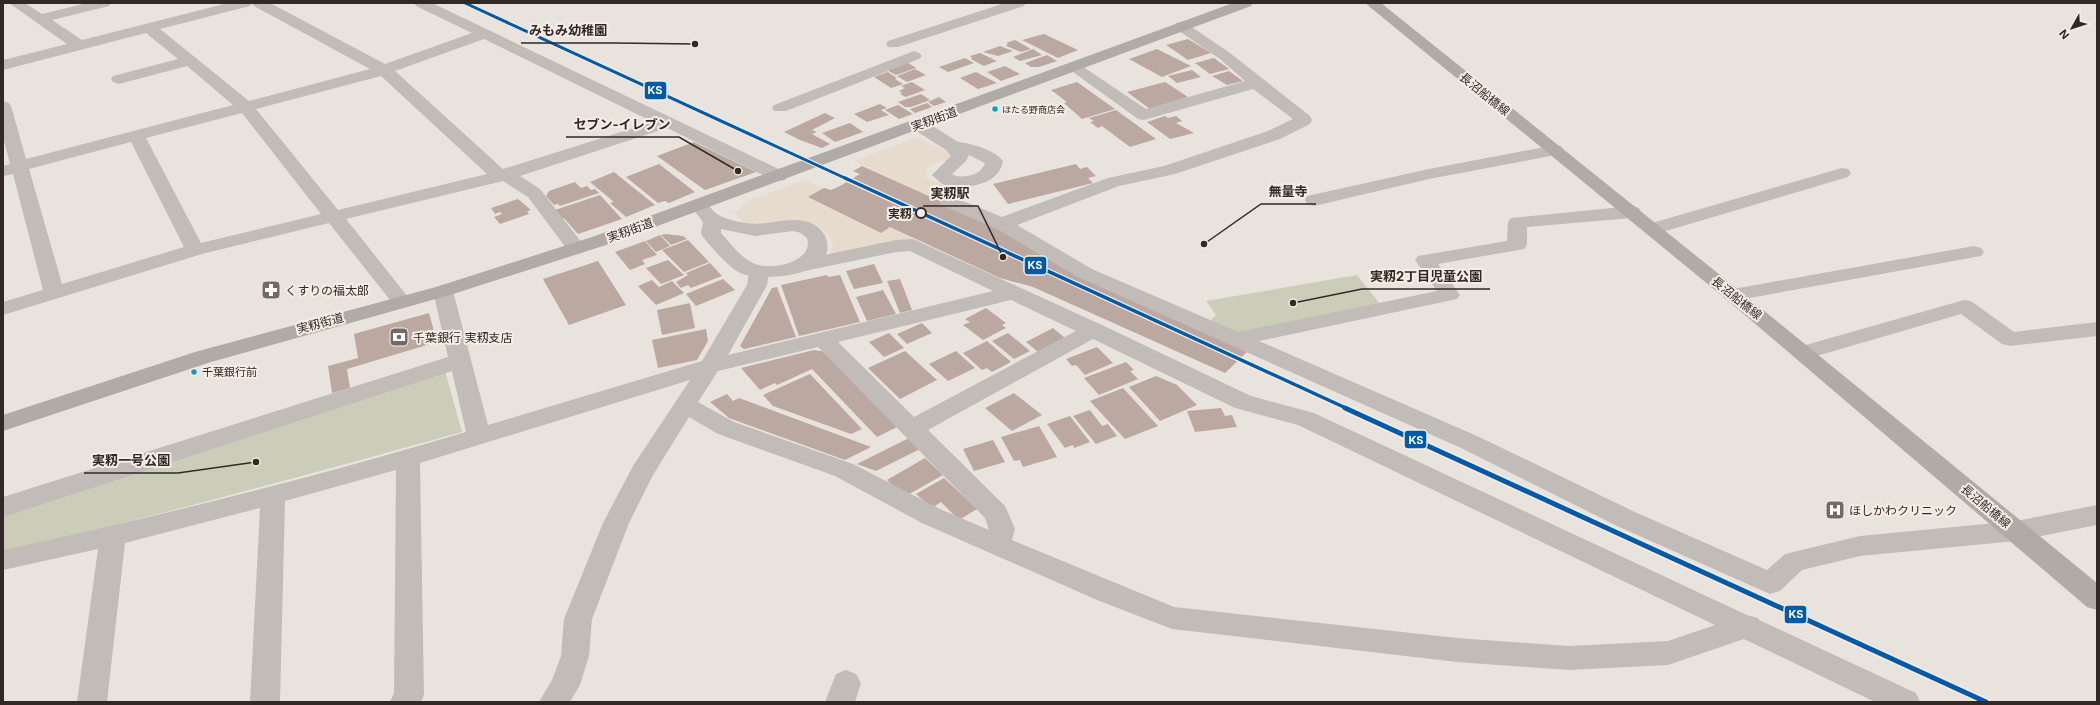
<svg xmlns="http://www.w3.org/2000/svg" width="2100" height="705" font-family="Inter,'Noto Sans JP',sans-serif">
<rect width="100%" height="100%" fill="#e9e3de"/>
<!-- green -->
<g fill="#cbcdb9">
<polygon points="1357,275 1381,305 1237,334 1209,322 1216,315 1206,301"/>
<path d="M445 371 462 432C309 474 157 517 3 551V512Z"/>
</g>
<!-- plaza -->
<g fill="#e7dbce">
<polygon points="918,137 950,154 951,158 949,161 941,161 933,164 927,169 926,173 927,178 947,186 938,200 854,161"/>
<polygon points="805,180 824,188 809,197 890,227 917,239 894,241 832,254 830,252 833,247 830,238 825,230 816,224 793,220 751,223 743,222 734,212 741,209 742,206 748,201"/>
</g>
<!-- building -->
<g fill="#bba8a1">
<polygon points="1044,34 1078,50 1058,58 1022,40"/>
<polygon points="1188,39 1211,53 1188,60 1166,45"/>
<polygon points="1015,40 1031,49 1021,52 1006,46 1008,44 1006,43"/>
<polygon points="1000,46 1013,51 998,56 983,52"/>
<polygon points="1033,49 1042,55 1020,61 1013,57"/>
<polygon points="1157,49 1191,66 1162,77 1129,59"/>
<polygon points="980,53 997,61 984,66 971,59 972,58 970,56"/>
<polygon points="1047,55 1057,61 1039,67 1031,67 1025,63"/>
<polygon points="965,58 974,63 948,72 939,67"/>
<polygon points="1214,58 1229,69 1210,74 1195,63"/>
<polygon points="907,62 916,68 896,75 887,70"/>
<polygon points="1005,66 1020,74 1001,81 987,72"/>
<polygon points="915,69 926,75 907,82 897,76"/>
<polygon points="1192,70 1201,77 1177,83 1168,76"/>
<polygon points="1229,71 1243,81 1227,85 1212,76"/>
<polygon points="888,72 897,78 895,79 903,84 891,88 874,77"/>
<polygon points="976,72 997,83 978,89 960,78"/>
<polygon points="912,82 925,90 906,97 900,94 902,93 899,91 905,88 901,86"/>
<polygon points="1077,82 1115,109 1082,119 1064,103 1067,102 1051,90"/>
<polygon points="1165,82 1188,97 1150,109 1127,92"/>
<polygon points="921,94 930,100 911,107 905,107 898,102"/>
<polygon points="939,97 946,102 934,106 928,102"/>
<polygon points="927,103 932,107 915,113 910,109"/>
<polygon points="880,104 887,108 881,110 889,115 867,122 854,114"/>
<polygon points="898,105 913,114 899,119 885,110"/>
<polygon points="1116,110 1156,139 1130,147 1102,126 1098,128 1090,122 1094,121 1089,118"/>
<polygon points="825,113 835,118 812,130 817,132 812,134 830,144 822,148 800,140 784,132"/>
<polygon points="1165,116 1168,118 1176,116 1182,121 1176,123 1194,133 1170,139 1147,122"/>
<polygon points="850,123 863,132 835,142 822,133"/>
<polygon points="694,142 756,172 705,190 657,156"/>
<polygon points="659,164 695,192 669,203 665,201 658,203 626,177"/>
<polygon points="1076,164 1080,169 1087,167 1096,176 1088,178 1093,183 1008,204 993,184"/>
<polygon points="862,166 991,224 1248,351 1225,373 1033,287 1000,278 890,227 881,233 808,197 824,188 831,190 840,186 860,174 853,171"/>
<polygon points="614,172 655,205 626,217 610,203 614,202 590,182"/>
<polygon points="575,182 581,188 587,186 591,190 595,189 599,193 560,206 558,204 554,205 546,196 549,191"/>
<polygon points="600,195 622,219 578,234 564,218 562,219 555,210"/>
<polygon points="518,199 531,210 527,211 529,214 500,224 494,217 502,214 500,212 495,214 491,208"/>
<polygon points="665,234 683,236 687,239 671,245 661,235"/>
<polygon points="660,235 670,246 656,252 646,241"/>
<polygon points="688,240 709,262 684,272 662,250"/>
<polygon points="645,241 657,255 642,260 645,264 630,270 615,252"/>
<polygon points="668,260 684,275 661,284 646,268"/>
<polygon points="598,261 626,305 569,325 543,279"/>
<polygon points="710,263 722,276 691,288 688,285 681,288 676,282 688,275 686,273"/>
<polygon points="874,264 883,283 854,289 846,271"/>
<polygon points="827,275 828,277 840,275 860,322 799,336 781,285"/>
<polygon points="723,279 735,290 696,306 686,294"/>
<polygon points="900,279 912,310 900,313 887,281"/>
<polygon points="652,280 659,287 672,281 684,293 656,305 638,286"/>
<polygon points="777,287 796,337 744,349 740,346 772,288"/>
<polygon points="883,290 896,314 867,321 856,297"/>
<polygon points="690,303 695,328 662,335 657,310"/>
<polygon points="986,308 1006,323 1002,325 1006,328 983,340 963,325 970,322 965,319"/>
<polygon points="429,313 437,342 347,369 350,388 332,393 328,366 358,358 354,334"/>
<polygon points="922,323 932,333 907,344 897,334"/>
<polygon points="1053,328 1065,338 1038,352 1026,342"/>
<polygon points="706,329 708,341 697,360 658,368 652,340"/>
<polygon points="889,333 904,348 884,357 869,342"/>
<polygon points="1008,333 1030,351 1014,359 992,341"/>
<polygon points="987,341 1011,362 992,372 987,368 982,370 963,353"/>
<polygon points="1097,347 1113,363 1085,375 1076,365 1072,366 1066,359"/>
<polygon points="814,350 826,352 899,426 877,437 812,369 777,385 775,383 760,390 741,368"/>
<polygon points="905,351 937,380 900,399 868,368"/>
<polygon points="956,351 975,368 948,381 929,364"/>
<polygon points="1126,362 1134,370 1130,371 1138,379 1099,395 1084,378"/>
<polygon points="810,374 862,429 851,434 773,406 763,395"/>
<polygon points="1156,376 1177,385 1197,405 1160,421 1129,387"/>
<polygon points="1123,388 1158,426 1125,439 1090,401"/>
<polygon points="1014,393 1042,415 1012,431 985,408"/>
<polygon points="727,394 733,401 739,398 871,447 845,460 729,418 710,402"/>
<polygon points="1221,408 1225,416 1232,415 1237,427 1195,432 1187,411"/>
<polygon points="1090,410 1102,426 1108,424 1117,436 1096,444 1073,416"/>
<polygon points="1070,416 1090,442 1074,448 1073,445 1065,448 1047,424"/>
<polygon points="1039,426 1057,457 1023,467 1020,460 1014,461 1001,437"/>
<polygon points="909,438 920,449 876,471 857,464"/>
<polygon points="993,440 1005,462 974,471 963,449"/>
<polygon points="925,458 943,475 904,497 887,480"/>
<polygon points="944,478 977,509 959,520 941,502 932,508 916,494"/>
</g>
<g fill="none" stroke-linecap="round" stroke-linejoin="round">
<!-- minor -->
<g fill="#c2bcb8" fill-rule="evenodd">
<path d="M9 3H25L42 14 87 3H111L109 6 52 20 82 40 228 3H270L385 64 472 33 416 6 414 3H432L785 172 788 176 785 180 779 181 773 180 667 128 520 176 540 189 586 248 583 252 576 254 569 252 528 197 503 181 346 219 408 297 411 301 408 305 401 307 394 305 329 223 202 254 3 315V302L43 290 13 174 3 176V166L10 164 3 137V101L9 103 11 106 26 159 233 105 187 66 119 84 113 82 111 79 113 76 178 59 146 33 3 70V60L67 44ZM252 3 254 6 370 69 249 101 160 29 250 6ZM484 39 653 122 503 169 395 71ZM381 76 487 174 338 210 256 109ZM242 113 321 214 201 243 146 138ZM131 142 184 247 62 284 29 169Z"/>
<polygon points="1005,3 1026,3 1024,6 898,47 888,47 886,44 888,41"/>
<path d="M1181 22 1186 23 1230 53 1310 116 1312 120 1310 124 1280 139 1175 174 1119 186 1017 225 1092 269 1238 332 1437 291 1415 260 1418 256 1507 241 1508 222 1511 218 1632 206 1639 208 1641 212 1639 216 1632 218 1527 227V245L1524 249 1438 264 1460 295 1457 299 1259 341 1477 436 1635 512 1767 570 1785 554 1860 536 2016 521 2097 505V525L2016 541 1860 556 1802 570 1780 591 1770 594 1617 526 1461 448 1078 277 995 228 941 205 939 201 945 185 941 183 932 175 951 156 943 146 946 142C960 139 995 149 1003 161 1000 180 980 186 962 187L958 199 1002 217 1108 178 1164 166 1268 131 1293 119 1253 89 1144 120 1138 119 1066 67 1069 64H1079L1146 109 1245 81 1220 59 1176 29 1174 26 1176 23ZM969 155 985 163C982 175 962 180 952 174L966 161Z"/>
<polygon points="914,51 919,53 922,56 919,59 786,111 774,111 772,108 774,105"/>
<polygon points="1555,145 1561,146 1564,150 1561,154 1429,179 1314,206 1307,204 1305,200 1307,196 1429,169"/>
<polygon points="1842,168 1848,169 1851,173 1848,177 1659,233 1652,235 1645,233 1642,229 1645,225"/>
<path d="M913 239 1102 325 1251 396 1314 413 1747 615 1758 618 1759 620 1916 693 1920 702H1875L1744 639 1668 665 1569 670 1457 662 1172 629 1097 600 922 523 835 476 718 434 689 417 653 475 629 523 592 619 589 656 580 685 570 702H539L552 680 561 656 564 619 603 523 633 466 690 380 420 463 424 695 421 702H390L394 693 396 470 285 501 280 702H250L260 508 125 543 107 702H77L98 549 3 570V550C159 516 313 478 466 432L452 371 3 517V497L448 357 433 291 436 287 443 285 450 287 453 291 488 425 702 361 747 285 749 272 752 268 759 266 766 268 769 272 767 285 728 355 993 291 910 251 896 252 800 272 793 270 790 266 793 262 800 260 896 240ZM1011 300 1076 331 914 417 838 342ZM1093 339 1235 408 1298 425 1715 625 1668 641 1569 646 1457 638 1174 607 1012 540 1015 529 1005 506 928 430ZM818 347 985 518 989 530 940 509 853 464 734 422 698 402 718 371Z"/>
<polygon points="1974,246 1981,248 1984,252 1981,256 1733,301 1726,299 1723,295 1726,291 1733,289"/>
<polygon points="1964,300 1971,301 2014,332 2097,322 2097,336 2010,346 2002,344 1961,314 1803,360 1795,358 1792,353 1795,348"/>
<polygon points="846,670 856,674 861,683 855,702 825,702 836,674"/>
</g>
<!-- tertiary -->
<g fill="#c2bcb8" fill-rule="evenodd">
<polygon points="919,120 925,121 958,142 961,146 958,150 952,151 946,150 913,129 911,125 913,121"/>
<path d="M699 199C708 202 710 209 717 214 725 219 737 222 746 223 769 227 793 213 815 225 821 229 826 235 827 242 835 277 761 282 740 273 728 267 709 245 701 234L703 222 690 205 692 201ZM721 229 755 236 793 231 801 233 807 238C815 262 769 272 753 263 740 257 730 243 721 233Z"/>
</g>
<!-- primary -->
<g fill="#b1aba7" fill-rule="evenodd">
<polygon points="1233,3 1253,3 1251,6 606,245 450,295 211,362 3,431 3,415 195,352 436,287 592,237"/>
<polygon points="1365,3 1381,3 1740,291 2097,583 2097,610 2087,607 1726,299"/>
</g>
<defs>
<polyline id="rail-1-far2" points="465,3 847,179"/>
<polyline id="rail-1-far1" points="845,178 1348,409"/>
<polyline id="rail-1" points="1345,408 1986,702"/>
</defs>
<!-- rail-1-far2 casing -->
<use href="#rail-1-far2" stroke="#f6ede5" stroke-width="5"/>
<!-- rail-1-far1 casing -->
<use href="#rail-1-far1" stroke="#f6ede5" stroke-width="6"/>
<!-- rail-1 casing -->
<use href="#rail-1" stroke="#f6ede5" stroke-width="8"/>
<!-- rail-1-far2 -->
<use href="#rail-1-far2" stroke="#005aaa" stroke-width="3"/>
<!-- rail-1-far1 -->
<use href="#rail-1-far1" stroke="#005aaa" stroke-width="3.5"/>
<!-- rail-1 -->
<use href="#rail-1" stroke="#005aaa" stroke-width="5"/>
</g>
<!-- icons -->
<defs>
<symbol id="pharmacy-square" viewBox="-11 -11 22 22"><rect x="-9" y="-9" width="18" height="18" rx="4" fill="#726a66" stroke="#f6ede5"/><path d="M-2-6h4v4h4v4h-4v4h-4v-4h-4v-4h4Z" fill="#fff"/></symbol>
<symbol id="bank-square" viewBox="-11 -11 22 22"><rect x="-9" y="-9" width="18" height="18" rx="4" fill="#726a66" stroke="#f6ede5"/><path d="M-6-4H6V4H-6ZM0-2.3a2.3 2.3 0 1 0 0 4.6a2.3 2.3 0 1 0 0-4.6Z" fill="#fff"/></symbol>
<symbol id="hospital-square" viewBox="-11 -11 22 22"><rect x="-9" y="-9" width="18" height="18" rx="4" fill="#726a66" stroke="#f6ede5"/><path d="M-5-5h3v3.5h4V-5h3V5h-3V1.5h-4V5h-3Z" fill="#fff"/></symbol>
</defs>
<g fill-rule="evenodd">
<use href="#pharmacy-square" x="260" y="279" width="22" height="22"/>
<use href="#bank-square" x="388" y="326" width="22" height="22"/>
<use href="#hospital-square" x="1824" y="499" width="22" height="22"/>
</g>
<!-- markers -->
<g fill="#02a3c6" stroke="#f6ede5" stroke-width="1.5">
<circle cx="995" cy="109" r="3.5"/>
<circle cx="194" cy="372" r="3.5"/>
</g>
<circle fill="#f6ede5" stroke="#322926" stroke-width="2" cx="921" cy="213" r="5"/>
<g text-anchor="middle" dominant-baseline="central" stroke-width="4" stroke-linejoin="round" paint-order="stroke">
<!-- far-bus labels -->
<g font-size="9" fill="#322926" stroke="#f6ede5" text-anchor="start">
<text x="1002" y="109">ほたる野商店会</text>
</g>
<!-- bus labels -->
<g font-size="11" fill="#322926" stroke="#f6ede5" text-anchor="start">
<text x="202" y="372">千葉銀行前</text>
</g>
<!-- street labels -->
<g font-size="12" fill="#322926" stroke="#f6ede5">
<text transform="translate(1485 94) rotate(39)">長沼船橋線</text>
<text transform="translate(934 119) rotate(-20)">実籾街道</text>
<text transform="translate(630 230) rotate(-20)">実籾街道</text>
<text transform="translate(1737 298) rotate(39)">長沼船橋線</text>
<text transform="translate(320 323) rotate(-15)">実籾街道</text>
<text transform="translate(1986 506) rotate(40)">長沼船橋線</text>
</g>
<!-- stop labels -->
<g font-size="12" font-weight="bold" fill="#322926" stroke="#f6ede5" text-anchor="end">
<text x="912" y="213">実籾</text>
</g>
<!-- poi labels -->
<g font-size="12" fill="#322926" stroke="#f6ede5" text-anchor="start">
<text x="285" y="290">くすりの福太郎</text>
<text x="413" y="337">千葉銀行 実籾支店</text>
<text x="1849" y="510">ほしかわクリニック</text>
</g>
</g>
<!-- callouts -->
<path fill="none" stroke="#322926" stroke-width="1.5" d="M695 44L615 43H521M738 171L679 137H566M1204 244L1261 204H1316M1003 257L978 206H923M1293 303L1362 289H1490M256 462L178 473H84"/>
<g fill="#322926" stroke="#f6ede5" stroke-width="1.5">
<circle cx="695" cy="44" r="4"/>
<circle cx="738" cy="171" r="4"/>
<circle cx="1204" cy="244" r="4"/>
<circle cx="1003" cy="257" r="4"/>
<circle cx="1293" cy="303" r="4"/>
<circle cx="256" cy="462" r="4"/>
</g>
<g font-size="13" text-anchor="middle" font-weight="bold" fill="#322926" stroke="#f6ede5" stroke-width="4" stroke-linejoin="round" paint-order="stroke">
<text x="568" y="35">みもみ幼稚園</text>
<text x="622" y="129">セブン-イレブン</text>
<text x="1288" y="196">無量寺</text>
<text x="950" y="198">実籾駅</text>
<text x="1426" y="281">実籾2丁目児童公園</text>
<text x="131" y="465">実籾一号公園</text>
</g>
<g stroke="#f6ede5" stroke-width="1.5">
<rect x="644" y="81" width="23" height="19" rx="4" fill="#005aaa"/>
<rect x="1024" y="256" width="23" height="19" rx="4" fill="#005aaa"/>
<rect x="1404" y="430" width="23" height="19" rx="4" fill="#005aaa"/>
<rect x="1784" y="605" width="23" height="19" rx="4" fill="#005aaa"/>
</g>
<g font-size="11" text-anchor="middle" font-weight="bold" fill="#fff">
<text x="655" y="94">KS</text>
<text x="1035" y="269">KS</text>
<text x="1416" y="444">KS</text>
<text x="1796" y="618">KS</text>
</g>
<!-- border -->
<rect width="2100" height="705" fill="none" stroke="#322926" stroke-width="8"/>
<!-- north arrow -->
<g transform="translate(2072 28) rotate(231)" stroke="#f6ede5" stroke-width="3" paint-order="stroke">
<path d="M0-3L7 15L0 10L-7 15Z" fill="#322926"/>
<text y="-6" font-size="11" font-weight="bold" text-anchor="middle" fill="#322926">N</text>
</g>
</svg>
